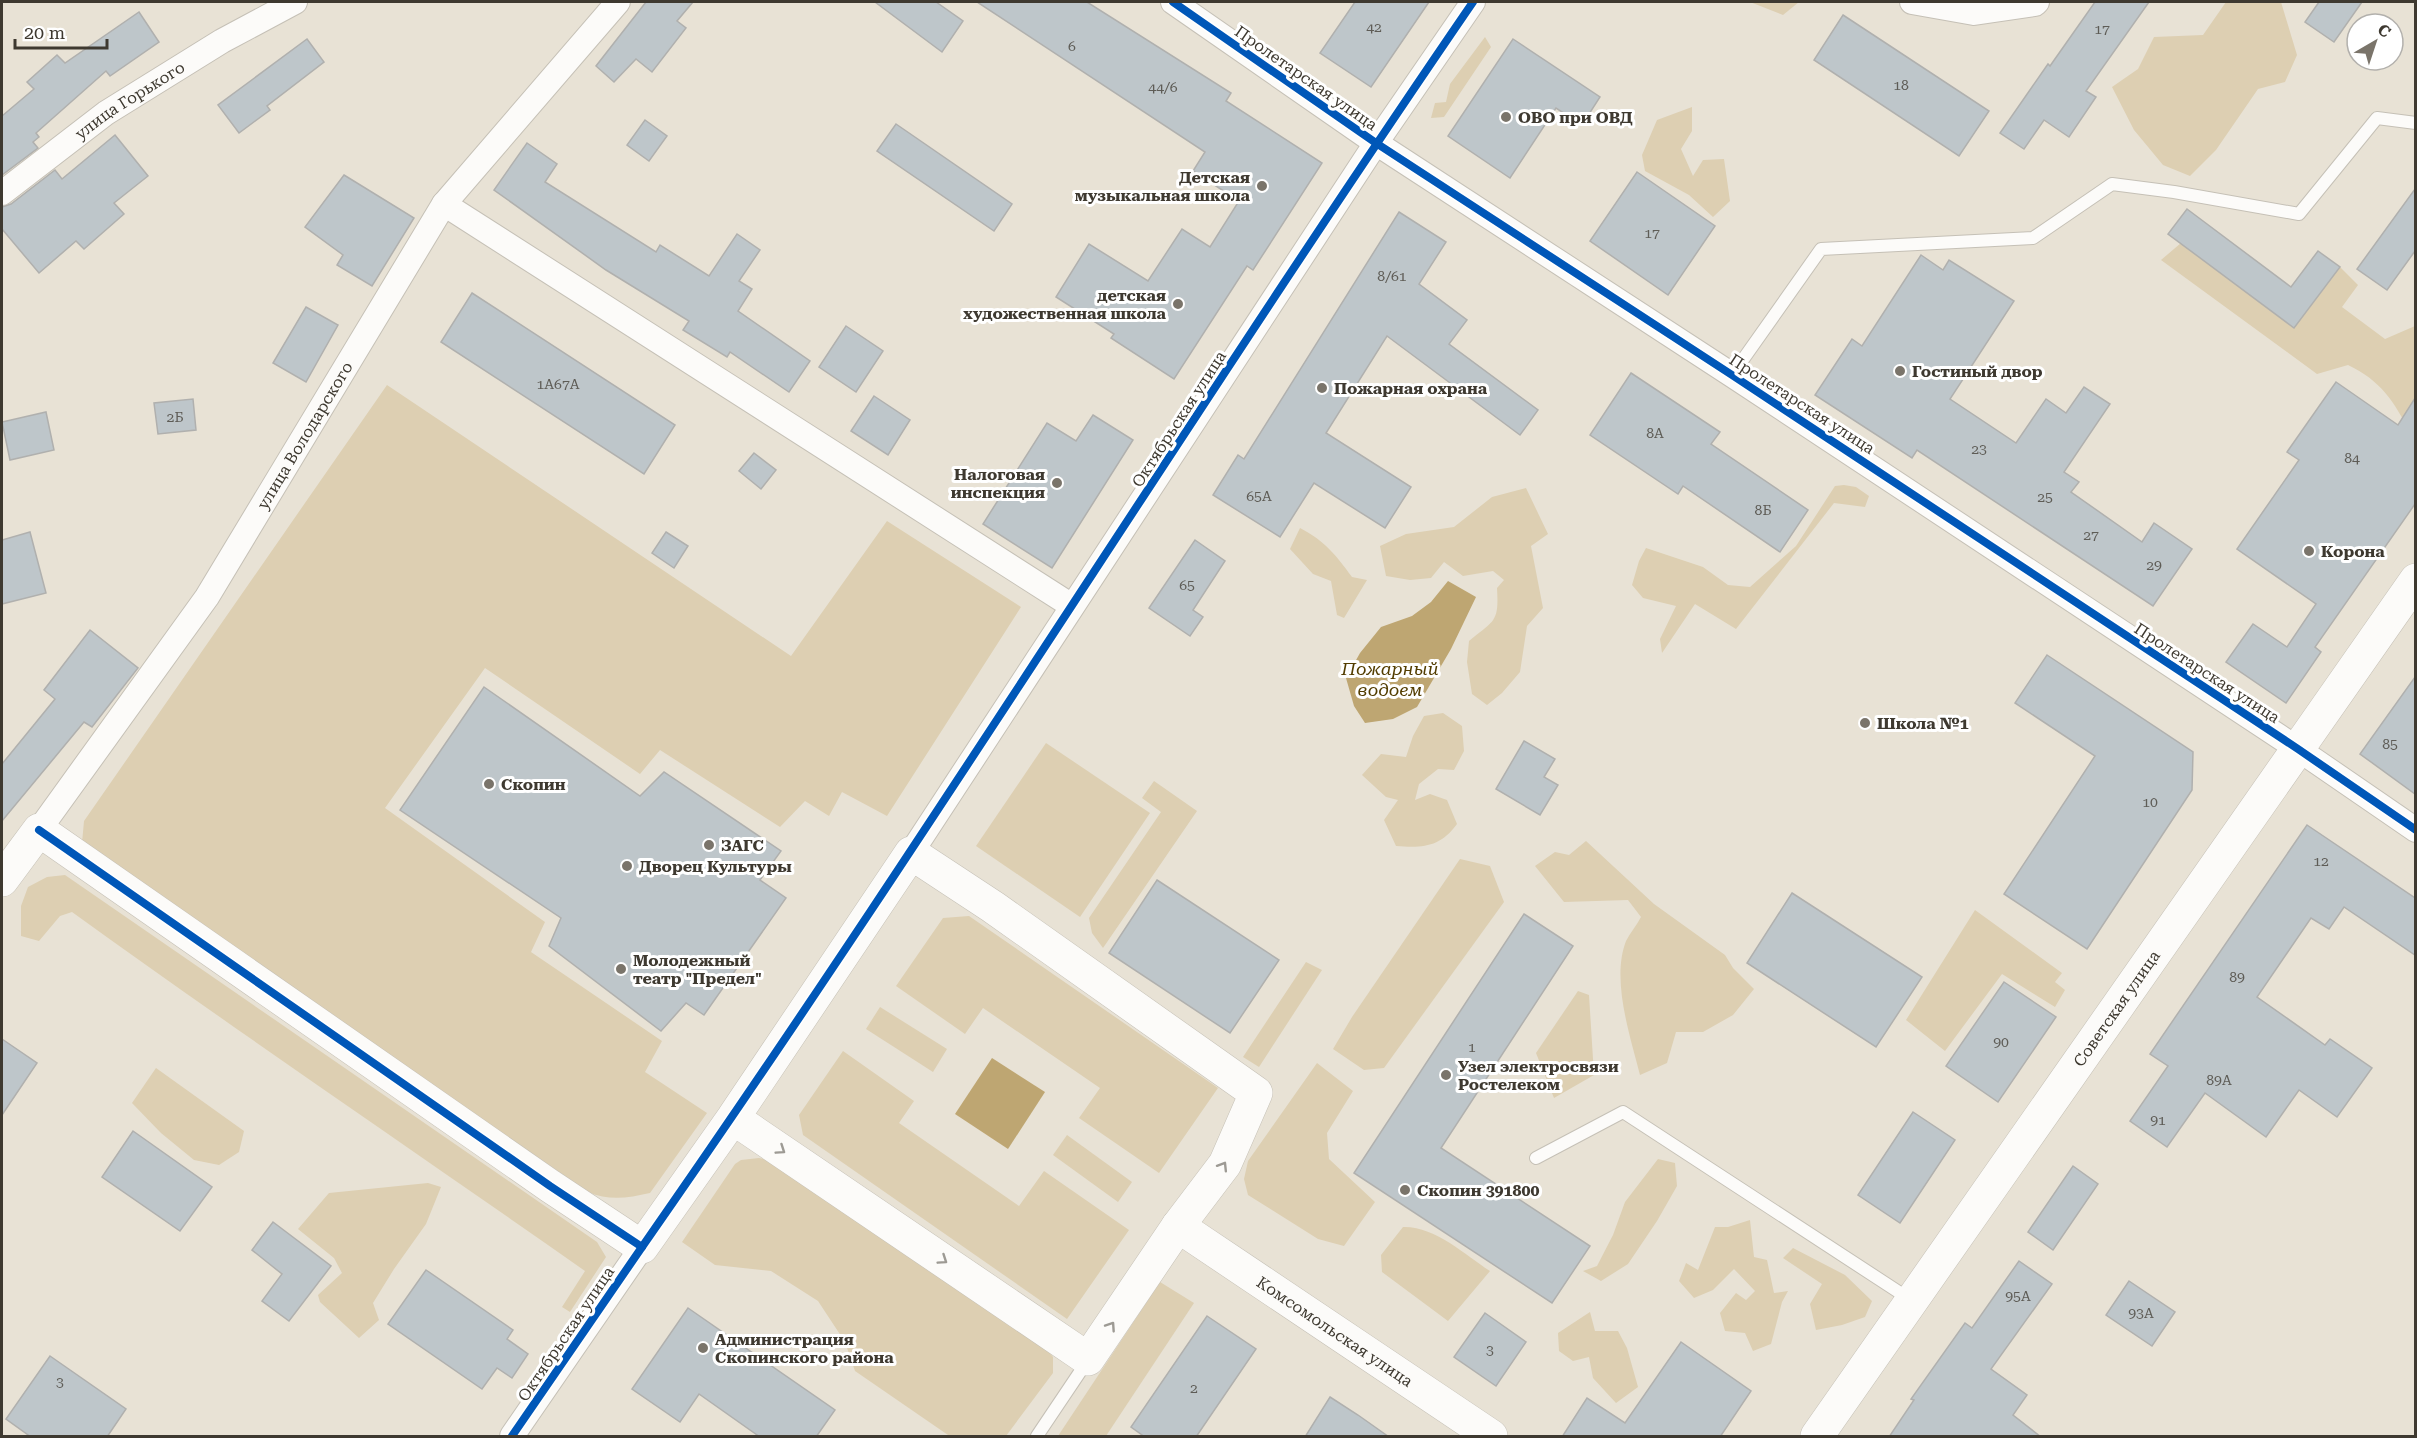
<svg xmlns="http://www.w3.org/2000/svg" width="2417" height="1438" font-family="'Roboto Serif',serif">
<rect width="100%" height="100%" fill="#e8e2d5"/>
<!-- green -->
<g fill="#ddcfb2">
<polygon points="1750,2 1799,2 1783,15"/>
<polygon points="2226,2 2281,2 2297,55 2285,82 2258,89 2216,150 2190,176 2163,165 2134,130 2112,87 2138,69 2154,37 2203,35"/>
<polygon points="1485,37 1491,47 1444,117 1431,118 1435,103 1446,102 1450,84"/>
<polygon points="1692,107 1692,131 1681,149 1693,176 1703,160 1724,159 1730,201 1713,217 1689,195 1645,171 1642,155 1657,120"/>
<path d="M2181 243 2294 328 2340 267 2358 285 2342 307 2385 339 2415 326V398L2410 406 2415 410V465L2397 452 2410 433C2395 402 2380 380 2348 365L2317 374 2161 260Z"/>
<path d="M387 385 791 656 887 521 1021 607 887 816 842 792 829 816 805 801 780 827 660 750 640 774 485 668 385 808 545 922 531 952 662 1041 645 1072 707 1113 650 1193C628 1198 609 1201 588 1192L82 843 84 821Z"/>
<polygon points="1844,485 1856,487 1869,496 1865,507 1834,503 1736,629 1695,604 1662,653 1660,639 1676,606 1643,598 1632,585 1639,561 1646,548 1703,567 1728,585 1750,587 1796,546 1835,486"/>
<path d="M1526 488 1548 534 1531 546 1543 608 1527 626 1520 672 1502 693 1487 705 1472 694 1467 662 1469 641C1495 620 1499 622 1497 588L1504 580 1493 571 1463 576 1444 562 1431 578 1410 580 1386 576 1380 546 1406 534 1454 527 1492 497Z"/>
<path d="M1300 528C1325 541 1336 555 1352 577L1367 580 1344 618 1337 615 1331 581 1313 574 1290 549Z"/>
<path d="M1443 713 1462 726 1464 751 1454 770 1438 769 1419 784 1415 800 1430 794 1447 800 1457 824C1440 847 1424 848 1396 846L1384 820 1398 800 1386 797 1362 775 1381 754 1406 757 1413 736 1424 716Z"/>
<polygon points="1046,743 1150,813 1080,917 976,846"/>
<polygon points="1154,781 1197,811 1103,948 1092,933 1089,918 1161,812 1142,798"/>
<path d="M1586 841 1654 904 1725 955 1733 968 1754 989 1733 1015 1703 1032H1676L1667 1063 1640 1075C1630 1035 1611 980 1626 941 1630 933 1637 925 1641 917L1628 900 1564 902 1535 866 1555 852 1569 855Z"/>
<polygon points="1460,859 1490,866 1504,902 1384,1068 1364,1070 1333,1049 1352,1017"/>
<path d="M65 875 597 1242 606 1257 570 1312 562 1307 585 1271C414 1151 241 1034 72 912L60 916 39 941 21 936V906L28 887 47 877Z"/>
<polygon points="1975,910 2062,973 2055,982 2065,990 2055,1007 2002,974 1945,1051 1906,1020"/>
<polygon points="969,916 1218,1088 1159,1173 1079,1118 1100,1088 983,1008 965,1034 896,986 943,918"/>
<polygon points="1306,962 1322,970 1259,1067 1243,1057"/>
<polygon points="1578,991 1589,995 1594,1075 1554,1098 1536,1053"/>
<polygon points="880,1007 947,1049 933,1072 866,1029"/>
<polygon points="843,1051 914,1101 899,1123 1019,1206 1044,1171 1129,1230 1067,1319 803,1135 799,1115"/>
<polygon points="1317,1063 1353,1091 1327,1133 1329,1159 1375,1202 1344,1246 1318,1239 1248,1195 1244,1179 1248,1161"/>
<polygon points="156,1068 244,1131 239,1152 219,1165 194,1160 161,1133 132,1103"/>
<polygon points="1067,1135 1132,1182 1118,1202 1053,1155"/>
<polygon points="759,1158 778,1162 1037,1338 1053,1357 1053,1373 1006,1436 948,1435 855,1371 845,1342 818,1301 771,1271 715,1265 682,1242 735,1164 741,1160"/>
<polygon points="1658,1159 1675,1163 1677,1186 1657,1221 1628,1264 1601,1281 1583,1271 1597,1266 1613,1235 1625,1202"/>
<polygon points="428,1183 441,1187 426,1224 394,1269 373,1303 379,1320 359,1338 320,1302 318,1295 342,1273 334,1258 298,1229 329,1193"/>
<polygon points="1750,1220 1754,1257 1767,1260 1774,1293 1788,1291 1782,1302 1771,1344 1753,1351 1745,1333 1725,1331 1720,1313 1736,1293 1746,1300 1755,1291 1734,1269 1713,1290 1694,1298 1679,1281 1686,1263 1698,1270 1715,1227 1728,1227"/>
<path d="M1403 1227C1435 1226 1465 1255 1490 1271L1448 1321 1382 1272 1381 1255Z"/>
<polygon points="1793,1248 1845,1275 1872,1301 1865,1317 1842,1325 1816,1330 1810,1304 1822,1284 1783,1258"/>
<polygon points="1160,1282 1194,1303 1106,1436 1058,1436"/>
<polygon points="1590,1312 1595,1331 1618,1331 1627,1348 1638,1387 1616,1403 1593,1378 1589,1357 1573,1361 1559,1351 1558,1333"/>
</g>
<!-- water -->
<g fill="#bea672">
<polygon points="1448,581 1476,597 1451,649 1417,707 1393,719 1365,723 1354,706 1346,678 1360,653 1381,627 1412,616 1431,602"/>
<polygon points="992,1058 1045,1092 1008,1149 955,1114"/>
</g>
<!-- building -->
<g fill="#bec6ca" stroke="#b0b0ae" stroke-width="1.5">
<polygon points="646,2 693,2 677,21 686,28 652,72 636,59 614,82 596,66"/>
<polygon points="875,2 936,2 963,21 942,52"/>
<polygon points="977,2 1087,2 1231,93 1226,101 1322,163 1253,270 1247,266 1174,379 1111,338 1114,334 1056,297 1089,244 1148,281 1182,229 1210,247 1239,201 1193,171 1205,152"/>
<polygon points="1355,2 1429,2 1371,87 1320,53"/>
<polygon points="2095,2 2149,2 2086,91 2096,97 2069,137 2044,120 2024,149 2000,133 2048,64 2050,66"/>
<polygon points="2319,2 2362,2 2334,42 2305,22"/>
<polygon points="139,12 159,42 110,76 106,71 36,133 39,137 33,142 38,148 2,175 2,116 34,89 27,82 57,55 65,63"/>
<polygon points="1843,15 1989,111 1959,156 1814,60"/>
<polygon points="307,39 324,62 267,106 270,110 239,133 218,105"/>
<polygon points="1513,39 1600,97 1582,125 1556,108 1510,178 1448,136"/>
<polygon points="645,120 667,136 649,161 627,145"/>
<polygon points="896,124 1012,204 994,231 877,151"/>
<polygon points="115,135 148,176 114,203 124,214 84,249 76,241 39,273 2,229 2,207 11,204 55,170 62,179"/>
<polygon points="527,143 557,164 545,182 656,252 660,245 709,276 737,234 760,250 739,281 752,289 738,311 810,361 789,392 730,352 727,357 683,330 689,321 606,270 494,190"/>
<polygon points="1637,172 1715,226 1668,295 1590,241"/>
<polygon points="344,175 414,218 372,286 337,265 343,255 305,227"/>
<polygon points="2415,189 2415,251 2387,290 2357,269"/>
<polygon points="2187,209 2291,287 2318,251 2340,267 2294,328 2168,234"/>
<polygon points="1399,212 1446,242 1419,284 1467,320 1449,344 1538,410 1520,435 1387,336 1326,433 1411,487 1385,528 1314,483 1280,537 1213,495 1238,455 1244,459"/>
<polygon points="1921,255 1943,270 1949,260 2014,301 1950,399 2016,443 2046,399 2066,413 2084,387 2110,404 2064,472 2079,482 2071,492 2142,542 2154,523 2192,549 2153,606 1917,450 1912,458 1815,395 1852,339 1862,346"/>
<polygon points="472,293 675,425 644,474 441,342"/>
<polygon points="306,307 338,325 306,382 273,363"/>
<polygon points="846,326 883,351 856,392 819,367"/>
<polygon points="1631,373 1720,432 1711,444 1808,510 1780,552 1683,486 1678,494 1590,435"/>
<polygon points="2336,382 2398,425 2415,398 2415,504 2315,647 2321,652 2286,703 2226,662 2253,624 2287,647 2316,604 2237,549 2299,460 2287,452"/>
<polygon points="874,396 910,420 888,455 851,431"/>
<polygon points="193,399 196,430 158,434 154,403"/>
<polygon points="46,412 54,450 10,460 2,422"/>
<polygon points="1093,415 1133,440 1052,568 983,524 1047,423 1076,441"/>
<polygon points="754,453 776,470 761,489 739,471"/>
<polygon points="30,532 46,593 2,604 2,540"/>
<polygon points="666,532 688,546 674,568 652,553"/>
<polygon points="1195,540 1225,561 1193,610 1203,617 1190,636 1149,608"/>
<polygon points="90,630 138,668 92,727 84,722 2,821 2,764 55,699 44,690"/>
<polygon points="2047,655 2193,752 2192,790 2087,949 2004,894 2095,756 2015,703"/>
<polygon points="2415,677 2415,794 2360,754"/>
<polygon points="484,687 640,796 664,772 781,851 760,880 786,898 704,1015 686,1003 661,1031 549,946 561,918 400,810"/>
<polygon points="1524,741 1555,759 1544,777 1558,785 1540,815 1496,789"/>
<polygon points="2307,825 2415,898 2415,955 2344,907 2329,929 2311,918 2257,997 2325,1045 2330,1039 2372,1068 2337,1117 2299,1090 2266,1137 2205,1093 2167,1147 2130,1121 2168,1066 2150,1054"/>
<polygon points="1157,880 1279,960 1230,1033 1109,953"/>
<polygon points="1792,893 1922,977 1876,1047 1747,963"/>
<polygon points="1524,914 1573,946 1441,1148 1590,1246 1552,1303 1354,1173"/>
<polygon points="2004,982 2056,1017 1998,1102 1946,1066"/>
<polygon points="2,1039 37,1063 2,1115"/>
<polygon points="1913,1112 1955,1140 1900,1223 1858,1195"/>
<polygon points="133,1131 212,1187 180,1231 102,1177"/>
<polygon points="2073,1166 2098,1184 2053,1250 2028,1232"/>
<polygon points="273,1222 331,1266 289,1321 262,1301 282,1274 252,1250"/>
<polygon points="2019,1261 2052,1284 1991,1369 2027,1395 2013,1415 2041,1437 1889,1437 1914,1400 1911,1399 1965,1323 1972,1328"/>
<polygon points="426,1270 513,1330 507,1339 528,1354 512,1378 497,1368 482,1389 388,1324"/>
<polygon points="2129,1281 2175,1312 2152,1346 2106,1315"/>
<polygon points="688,1308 835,1410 816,1437 760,1437 699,1394 680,1422 632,1389"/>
<polygon points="1485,1313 1526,1342 1496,1386 1454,1357"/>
<polygon points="1207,1316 1256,1349 1196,1437 1145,1437 1131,1427"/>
<polygon points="1681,1342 1751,1391 1720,1437 1562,1437 1587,1398 1625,1423"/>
<polygon points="50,1356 126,1409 107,1437 31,1437 6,1419"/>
<polygon points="1330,1397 1358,1415 1389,1437 1305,1437"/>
</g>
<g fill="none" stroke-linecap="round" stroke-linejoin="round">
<defs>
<g id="lane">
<polyline points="1732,375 1821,249 2033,238 2112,184 2174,192 2299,214 2377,118 2416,123"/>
<polyline points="1536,1158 1623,1112 1911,1300"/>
<polyline points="1037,1436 1088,1360"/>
</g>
<g id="street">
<polyline points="1173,2 1376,143 1732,375 2298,749 2416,830"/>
<polyline points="1912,2 1974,13 2035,4 2037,2"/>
<path id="s1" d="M2 193 106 113 222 41 295 2"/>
<polyline points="444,204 1072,606"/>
<path id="s2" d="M39 830 207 597 444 204 618 2"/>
<polyline points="911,853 1376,143 1473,2"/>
<polyline points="512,1436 642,1247"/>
</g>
<g id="secondary">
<polyline points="2,880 39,830 550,1186 642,1247 733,1118 911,853 993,907 1256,1093 1225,1164 1178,1226 1088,1359 733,1118"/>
<path id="s3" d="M1178 1226 1491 1436"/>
<path id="s4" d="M1817 1436 2416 580"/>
</g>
</defs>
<!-- lane casing -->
<use href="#lane" stroke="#c5c0b6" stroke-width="14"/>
<!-- street casing -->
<use href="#street" stroke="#c5c0b6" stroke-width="26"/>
<!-- secondary casing -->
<use href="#secondary" stroke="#c5c0b6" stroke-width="34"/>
<!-- lane -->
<use href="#lane" stroke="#fcfbf9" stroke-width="12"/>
<!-- street -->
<use href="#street" stroke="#fcfbf9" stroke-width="24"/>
<!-- secondary -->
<use href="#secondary" stroke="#fcfbf9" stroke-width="33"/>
<defs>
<g id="cycleway">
<polyline points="1173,2 1376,143 1732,375 2298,749 2416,830"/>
<path d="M39 830 550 1186 642 1247C928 838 1191 413 1473 2"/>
<polyline points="512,1436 642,1247"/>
</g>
</defs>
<!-- cycleway casing -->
<use href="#cycleway" stroke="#fff" stroke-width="11"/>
<!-- cycleway -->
<use href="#cycleway" stroke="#0057b8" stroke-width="8"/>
</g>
<!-- one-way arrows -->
<defs><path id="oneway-chevron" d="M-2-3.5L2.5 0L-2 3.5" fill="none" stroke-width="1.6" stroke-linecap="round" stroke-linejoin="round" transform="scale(1.5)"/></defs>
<g stroke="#9d9a94">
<use href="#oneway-chevron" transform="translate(781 1150) rotate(34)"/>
<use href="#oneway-chevron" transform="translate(1223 1166) rotate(-58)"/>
<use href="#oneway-chevron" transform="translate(943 1260) rotate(34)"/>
<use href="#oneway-chevron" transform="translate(1111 1326) rotate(-56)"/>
</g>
<!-- markers -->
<g fill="#7a746a" stroke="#fff" stroke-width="2">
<circle cx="1506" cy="117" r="6"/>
<circle cx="1262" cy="186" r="6"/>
<circle cx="1178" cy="304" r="6"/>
<circle cx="1900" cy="371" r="6"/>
<circle cx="1322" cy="388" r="6"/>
<circle cx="1057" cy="483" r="6"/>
<circle cx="2309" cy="551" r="6"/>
<circle cx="1865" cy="723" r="6"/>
<circle cx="489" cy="784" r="6"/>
<circle cx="709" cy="845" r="6"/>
<circle cx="627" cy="866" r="6"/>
<circle cx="621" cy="969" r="6"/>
<circle cx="1446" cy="1075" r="6"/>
<circle cx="1405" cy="1190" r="6"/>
<circle cx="703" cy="1348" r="6"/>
</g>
<g text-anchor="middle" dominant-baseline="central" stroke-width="6" stroke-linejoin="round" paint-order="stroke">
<!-- number labels -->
<g font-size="14" fill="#5e5c56">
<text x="1374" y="27">42</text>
<text x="2102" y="29">17</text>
<text x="1072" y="46">6</text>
<text x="1901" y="85">18</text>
<text x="1163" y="87">44/6</text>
<text x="1652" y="233">17</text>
<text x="1392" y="276">8/61</text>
<text x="558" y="384">1А67A</text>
<text x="175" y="417">2Б</text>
<text x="1655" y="433">8А</text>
<text x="1979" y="449">23</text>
<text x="2352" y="458">84</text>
<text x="1259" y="496">65А</text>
<text x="2045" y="497">25</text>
<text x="1763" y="510">8Б</text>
<text x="2091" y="535">27</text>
<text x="2154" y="565">29</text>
<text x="1187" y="585">65</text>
<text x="2390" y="744">85</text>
<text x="2150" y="802">10</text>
<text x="2321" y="861">12</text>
<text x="2237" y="977">89</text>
<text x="2001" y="1042">90</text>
<text x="1472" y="1047">1</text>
<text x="2219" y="1080">89А</text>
<text x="2158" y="1120">91</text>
<text x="2018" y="1296">95А</text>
<text x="2141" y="1313">93А</text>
<text x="1490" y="1350">3</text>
<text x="60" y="1382">3</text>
<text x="1194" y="1388">2</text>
</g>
<!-- street labels -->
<g font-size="16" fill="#3e3930" stroke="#fff">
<text transform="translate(1306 78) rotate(35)">Пролетарская улица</text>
<text stroke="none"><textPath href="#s1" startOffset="158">улица Горького</textPath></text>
<text transform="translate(1802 404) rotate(33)">Пролетарская улица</text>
<text transform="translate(1179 419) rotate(-57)">Октябрьская улица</text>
<text stroke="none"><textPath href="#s2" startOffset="476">улица Володарского</textPath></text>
<text transform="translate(2207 673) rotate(33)">Пролетарская улица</text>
<text stroke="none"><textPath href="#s4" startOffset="522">Советская улица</textPath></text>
<text stroke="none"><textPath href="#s3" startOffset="189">Комсомольская улица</textPath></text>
<text transform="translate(566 1334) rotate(-56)">Октябрьская улица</text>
</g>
<!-- poi labels -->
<g font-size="16" font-weight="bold" fill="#3e3930" stroke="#fff" text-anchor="start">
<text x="1518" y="117">ОВО при ОВД</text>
<text x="1250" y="177" text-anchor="end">Детская<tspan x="1250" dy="18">музыкальная школа</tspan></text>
<text x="1166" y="295" text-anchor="end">детская<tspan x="1166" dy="18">художественная школа</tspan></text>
<text x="1912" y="371">Гостиный двор</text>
<text x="1334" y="388">Пожарная охрана</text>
<text x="1045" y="474" text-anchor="end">Налоговая<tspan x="1045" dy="18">инспекция</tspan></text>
<text x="2321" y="551">Корона</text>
<text x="1877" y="723">Школа №1</text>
<text x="501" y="784">Скопин</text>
<text x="721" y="845">ЗАГС</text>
<text x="639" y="866">Дворец Культуры</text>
<text x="633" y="960">Молодежный<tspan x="633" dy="18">театр "Предел"</tspan></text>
<text x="1458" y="1066">Узел электросвязи<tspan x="1458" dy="18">Ростелеком</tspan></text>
<text x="1417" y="1190">Скопин 391800</text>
<text x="715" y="1339">Администрация<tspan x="715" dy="18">Скопинского района</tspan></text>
</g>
<!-- water labels -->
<g font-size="18" font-style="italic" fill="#533d01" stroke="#fff">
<text x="1390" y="668">Пожарный<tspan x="1390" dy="21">водоем</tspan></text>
</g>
</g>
<!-- border -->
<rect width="2417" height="1438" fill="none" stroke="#3e3930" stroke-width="6"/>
<!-- north arrow -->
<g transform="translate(2375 42) rotate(39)"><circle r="28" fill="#ffffff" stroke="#b2b0ac" stroke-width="1.5"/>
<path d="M0-4.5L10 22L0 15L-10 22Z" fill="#7a746a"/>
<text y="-9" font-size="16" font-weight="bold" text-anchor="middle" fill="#3e3930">С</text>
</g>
<!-- scale -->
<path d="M15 39v9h92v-9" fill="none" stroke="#3e3930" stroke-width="3"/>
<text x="24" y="39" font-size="18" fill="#3e3930" stroke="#ffffff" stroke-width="4.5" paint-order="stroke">20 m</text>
</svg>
